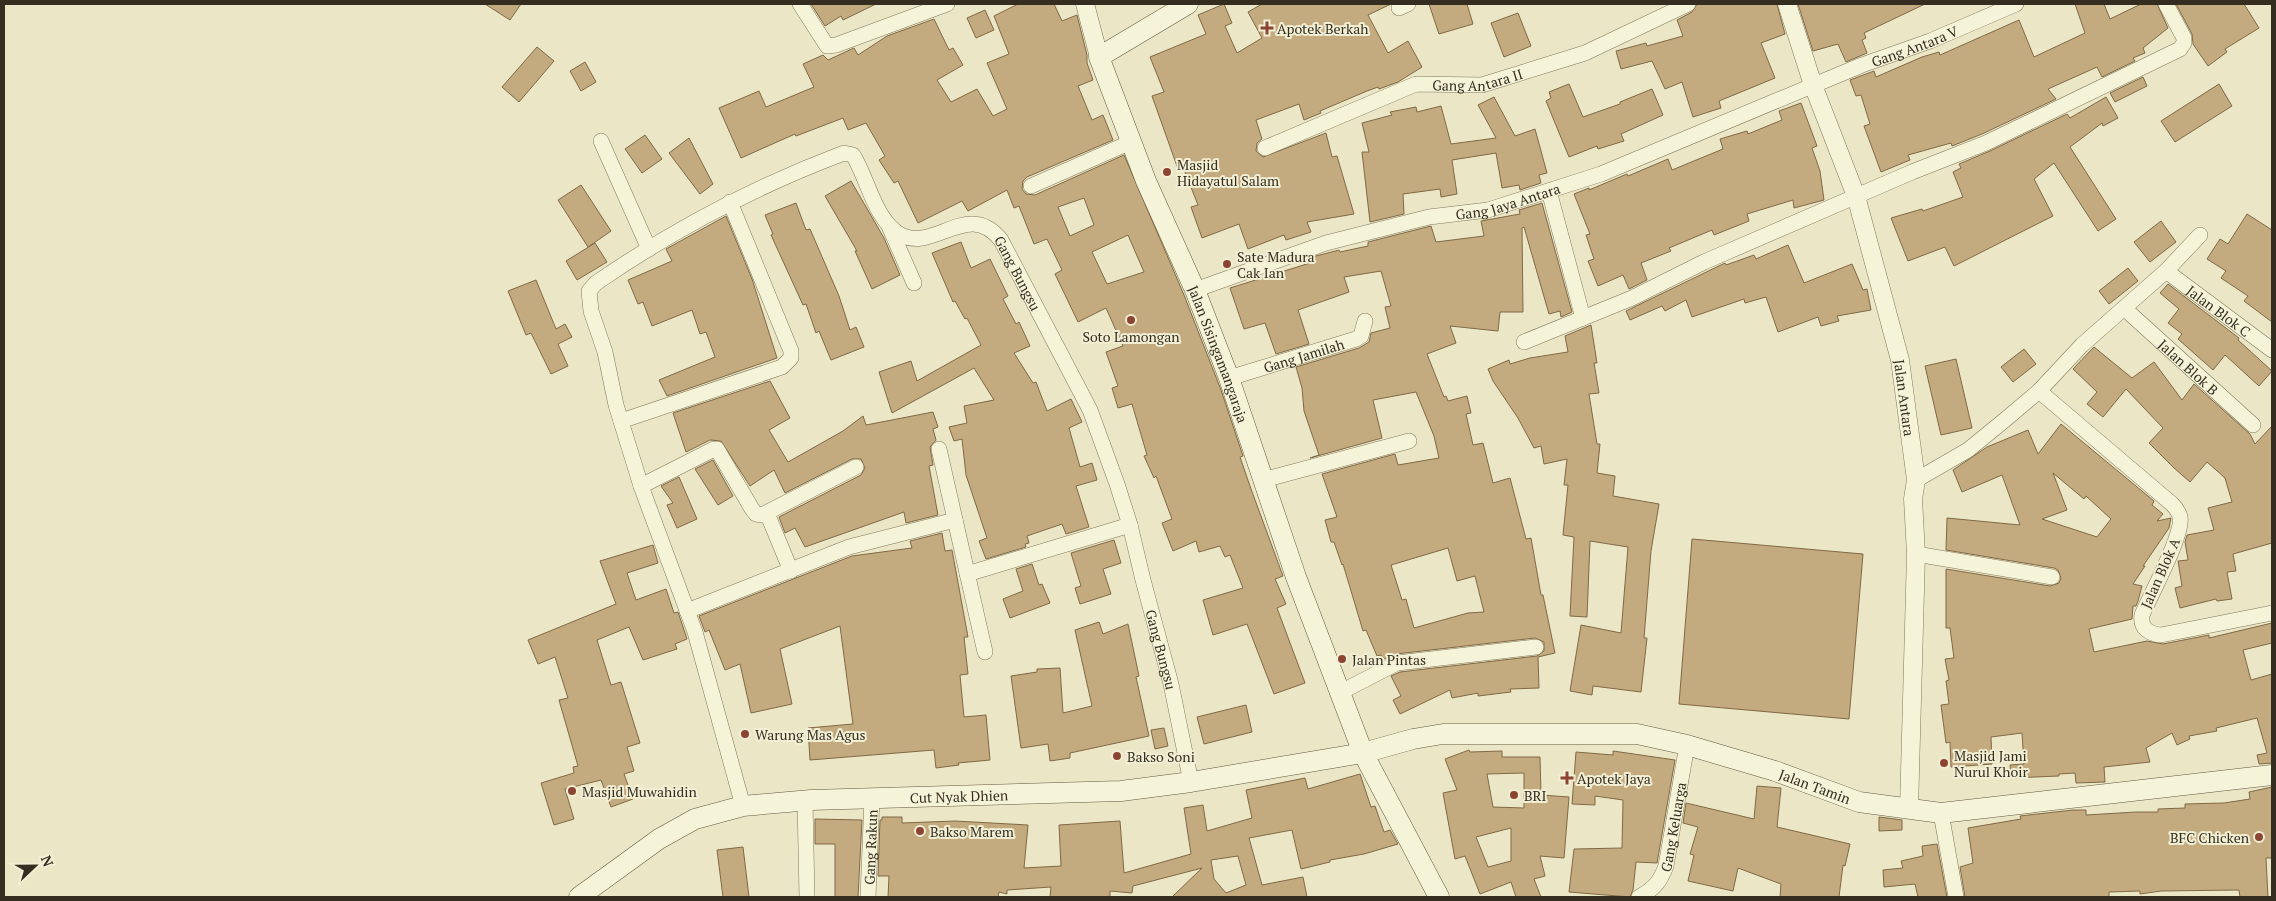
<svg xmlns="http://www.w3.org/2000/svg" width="2276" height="901" font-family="'PT Serif',serif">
<rect width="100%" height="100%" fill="#eae6c6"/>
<!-- building -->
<g fill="#c4aa7f" stroke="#806945" fill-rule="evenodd">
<polygon points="485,4 521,4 510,20"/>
<polygon points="811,4 876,4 843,20 841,16 825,26"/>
<path d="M1018 4H1054L1062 21 1077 15 1087 55V63L1093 80 1078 86 1092 120 1103 115 1113 140 1027 177 1023 181 1022 189 1026 194 1035 195 1124 155 1184 295 1221 390 1243 456 1240 457 1251 489 1283 576 1275 579 1286 604 1277 608 1305 683 1274 694 1247 624 1213 635 1203 600 1243 588 1230 555 1225 557 1220 546 1199 552 1196 541 1173 551 1162 523 1172 519 1156 476 1154 478 1144 456 1147 455 1132 404 1118 408 1112 388 1118 386 1106 352 1123 346 1106 308 1078 322 1055 274 1062 270 1047 239 1034 244 1019 206 1014 208 1007 190 968 211 962 201 918 223 898 181 894 183 879 160 885 156 866 123 848 130 843 118 796 136 795 134 741 158 719 108 759 91 766 107 814 87 803 64 823 55 828 60 854 48 858 55 887 36 934 19 949 50 953 48 963 65 937 80 951 102 977 89 993 116 1007 109 987 63 1009 54 994 16ZM1084 198 1094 225 1070 236 1058 207ZM1128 235 1144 272 1107 284 1092 252Z"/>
<polygon points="1224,4 1232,23 1225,26 1237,53 1262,38 1248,12 1262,4 1391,4 1368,15 1388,53 1408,41 1422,67 1398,82 1379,89 1378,87 1367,91 1320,111 1321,113 1304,120 1299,104 1256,120 1262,139 1257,143 1256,151 1263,157 1326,133 1332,157 1337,156 1354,214 1307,222 1311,232 1286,240 1284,235 1248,249 1239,224 1202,238 1191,207 1198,205 1183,167 1178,169 1152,96 1164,92 1150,57 1206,34 1198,15"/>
<polygon points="1429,4 1467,4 1473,24 1439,34"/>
<polygon points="1697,4 1777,4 1785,34 1761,43 1775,78 1719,101 1721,108 1693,117 1682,82 1665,89 1652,61 1621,69 1616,51 1646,43 1647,46 1683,36 1677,20 1692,12"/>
<polygon points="1798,4 1925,4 1864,33 1866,38 1862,40 1867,53 1846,62 1838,44 1813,51"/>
<polygon points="2075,4 2104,4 2110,19 2141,4 2157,4 2168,28 2143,48 2145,53 2133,58 2135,61 2102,77 2097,67 2048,89 2056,99 1982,134 1952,146 1951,143 1908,155 1910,160 1881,172 1864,126 1870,124 1861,95 1856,96 1850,80 1874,71 1876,77 1922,57 1939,52 1940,55 2019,20 2034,57 2085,33"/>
<polygon points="2176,4 2244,4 2259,28 2225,49 2227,52 2208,66 2193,44 2192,34"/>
<polygon points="985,10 994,30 976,38 967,18"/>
<polygon points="1518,13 1531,46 1504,57 1491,23"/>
<polygon points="537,47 554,61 519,102 502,87"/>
<polygon points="585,62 596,82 581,91 570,71"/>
<polygon points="2143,77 2147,86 2115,102 2110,93"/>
<polygon points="1569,84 1583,117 1620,104 1620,102 1652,89 1663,115 1621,134 1624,141 1598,149 1597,146 1569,157 1546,101 1551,98 1549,92"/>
<polygon points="2219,84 2232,106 2175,142 2161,121"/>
<polygon points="1494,97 1515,136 1535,129 1547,173 1539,175 1541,183 1520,190 1519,185 1502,188 1496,153 1452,160 1457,194 1441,197 1440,189 1403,194 1404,214 1370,222 1362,152 1369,152 1362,123 1392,115 1390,112 1416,107 1417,112 1441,106 1451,144 1496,138 1478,105"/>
<polygon points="2106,97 2118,118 2103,126 2102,123 2070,147 2116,219 2098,231 2054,163 2034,179 2053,216 1954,266 1945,247 1908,261 1891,218 1922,209 1923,211 1963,197 1953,172 1961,168 1959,164 1990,151 2067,114 2070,118"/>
<polygon points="1801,103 1817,146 1812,148 1820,171 1824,200 1794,208 1793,200 1747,214 1749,221 1714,235 1712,230 1669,248 1671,251 1641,263 1647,280 1629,289 1623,275 1598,286 1588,261 1594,259 1586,235 1590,234 1574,194 1589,188 1589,190 1627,174 1628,176 1668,159 1672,170 1723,149 1720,139 1747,131 1748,134 1782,120 1779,111"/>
<polygon points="645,135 662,159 642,173 625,149"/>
<polygon points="689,138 713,184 700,194 669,153"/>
<polygon points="851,181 884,238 900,275 872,289 855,251 857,251 825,196"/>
<polygon points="581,185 611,231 588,247 558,200"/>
<polygon points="796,203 806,230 810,229 839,296 850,330 856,327 864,347 831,360 819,331 816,333 806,304 803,305 771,235 773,234 765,215"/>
<path d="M1542 203 1572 312 1561 317 1560 311 1549 314 1524 227 1522 228 1523 312H1500L1498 331 1450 326 1456 343 1427 354 1444 397 1446 396 1448 401 1467 396 1471 413 1466 414 1473 445 1483 443 1493 483 1510 478 1526 539 1531 538 1541 595H1543L1555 653 1538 657 1539 688 1510 689 1511 692 1478 696V693L1452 698 1450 690 1400 714 1393 700 1401 696 1391 676 1400 672 1537 656 1544 651V642L1535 638 1396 654 1384 659 1381 655 1377 656 1366 630 1363 631 1343 564 1342 565 1334 542H1331L1325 520 1337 517 1322 474 1395 454 1398 465 1439 458 1434 436 1416 392 1373 400 1382 438 1310 458 1319 455 1304 411 1302 388 1296 367 1359 348 1369 342 1371 333 1390 328 1385 307 1391 306 1381 271 1344 277 1349 292 1298 310 1309 344 1276 354 1265 323 1244 329 1230 288 1310 263 1309 259 1316 256 1339 250 1340 252 1368 246V242L1431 226 1436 242 1484 236 1481 221 1520 214 1519 210ZM1448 548 1457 581 1475 576 1484 612 1468 613 1414 628 1406 599 1402 600 1391 565Z"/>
<polygon points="2247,214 2272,230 2272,322 2244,301 2248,296 2221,278 2226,271 2207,259 2220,239 2228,244"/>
<polygon points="726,216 752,279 777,358 667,396 659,380 715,357 706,332 700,334 692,310 652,326 643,302 638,304 628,280 672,261 666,249"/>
<polygon points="2161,221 2176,242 2150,262 2134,242"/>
<polygon points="961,242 971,268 990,259 1008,296 1003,299 1016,324 1019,322 1030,346 1014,353 1033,383 1036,382 1047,411 1071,399 1082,422 1069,428 1080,467 1092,463 1097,480 1076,486 1089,527 1066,534 1062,524 1027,536 1029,543 1025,544 1026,547 986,559 979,541 987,538 966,475 962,439 954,441 949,427 967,423 964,406 994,400 974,368 892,413 879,372 911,361 917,381 981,345 967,318 965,319 955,301 953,302 932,253"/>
<polygon points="595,243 607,262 577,280 566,261"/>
<polygon points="1788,245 1804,283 1852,264 1863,290 1867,289 1871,310 1837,316 1839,321 1821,326 1818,317 1778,332 1766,297 1745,303 1744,299 1692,317 1686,300 1665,311 1662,306 1630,320 1626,311 1725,263 1726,265 1754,255 1756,259"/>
<polygon points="2128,268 2138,281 2109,304 2099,291"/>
<polygon points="536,280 556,329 565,324 572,337 558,344 568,366 551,374 531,333 526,335 508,291"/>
<polygon points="2168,284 2239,338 2238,340 2272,371 2259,386 2225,355 2213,370 2178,339 2182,334 2168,323 2179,309 2160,293"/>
<polygon points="1591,325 1597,363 1594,363 1599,393 1589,394 1597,444 1600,444 1597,473 1615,476 1613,496 1659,504 1651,551 1644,638 1647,638 1641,692 1593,686 1592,695 1570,691 1581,625 1621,633 1628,547 1590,541 1587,617 1570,616 1574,537 1563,535 1568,485 1564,485 1567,459 1544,464 1541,446 1534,448 1518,418 1493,381 1488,369 1509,360 1510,364 1530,358 1568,352 1565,336"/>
<polygon points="2094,347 2132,378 2154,362 2182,400 2194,384 2250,434 2255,444 2272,426 2272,543 2233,554 2236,571 2227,572 2232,599 2217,601 2216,599 2180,608 2175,588 2182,586 2178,561 2188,560 2185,542 2187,535 2214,530 2208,508 2232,502 2225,478 2207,462 2190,482 2174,468 2149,443 2163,428 2126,389 2103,417 2087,404 2097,392 2073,369"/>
<polygon points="2024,349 2036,364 2013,382 2001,367"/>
<polygon points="1956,359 1972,428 1941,435 1925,366"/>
<polygon points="770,381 790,418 769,430 788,462 843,431 863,416 866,425 933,412 938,427 933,429 936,440 930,447 933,465 929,466 938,515 906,523 904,512 805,547 795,528 785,533 779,517 861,475 865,468 861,459 852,459 785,493 774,470 750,486 721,441 710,440 686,452 673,413"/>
<path d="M2061 424 2154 501 2152 505 2163 514 2157 521 2171 518 2169 528 2143 566H2145L2133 584 2142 586 2138 601 2136 606H2133L2132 619 2089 629 2094 652 2147 641 2163 644 2209 635V638L2272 623V643L2243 650 2251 680 2272 674V763L2259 764 2257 755 2267 753 2257 718 2216 728 2217 731 2189 736 2190 739 2177 745 2172 733 2146 748 2150 762 2104 767 2105 782 2076 783 2075 773 2059 774V776L2011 778 2010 765 2024 764 2022 733 1991 737 1992 764 1951 767 1950 742 1946 743 1941 705 1949 704 1946 681 1949 680 1945 659 1954 658 1950 628H1946V569L2050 586 2059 583 2061 578 2058 570 2054 568 1946 550 1947 518 2020 525 2002 475 1962 492 1953 470 1987 447 2028 430 2038 454ZM2053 473 2084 499 2086 496 2111 519 2097 537 2042 519 2067 510Z"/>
<polygon points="713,460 733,496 718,505 695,469"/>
<polygon points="679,477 697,519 677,528 667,505 673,503 661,486"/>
<polygon points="942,533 945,551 952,550 968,637 964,637 968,674 960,675 964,717 986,715 990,760 958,763 959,765 936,768 934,750 810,760 808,728 853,724 840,626 780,649 792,704 751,713 740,664 725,670 709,630 705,632 699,616 852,556 912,548 910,541"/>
<polygon points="1692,539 1863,554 1849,719 1679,704"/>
<polygon points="1114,540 1121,563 1103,569 1111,594 1080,604 1075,588 1081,586 1071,553"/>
<polygon points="653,545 658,563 627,573 636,600 666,589 674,613 678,612 687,639 675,644 677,649 643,660 629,627 597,640 611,685 621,682 640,743 627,747 634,771 624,774 633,799 611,807 601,780 565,789 574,819 554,825 541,783 574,773 573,767 578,766 559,700 568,698 555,657 538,664 528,640 616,604 600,561"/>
<polygon points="1032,564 1039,585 1042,584 1050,603 1010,618 1003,599 1023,591 1016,569"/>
<polygon points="1099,622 1103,634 1128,624 1139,676 1136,677 1149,736 1070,753 1070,758 1050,761 1048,744 1021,748 1011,676 1037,672 1037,669 1060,668 1063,713 1092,706 1075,630"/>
<polygon points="1246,705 1252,732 1204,744 1197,717"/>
<polygon points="1164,728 1168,746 1155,749 1151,730"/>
<path d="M1469 750 1470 752 1502 751V757H1540L1541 795 1569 797 1564 858 1540 856 1545 876 1534 879 1541 897H1516L1511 882 1480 894 1465 856 1455 859 1443 793 1457 790 1445 759ZM1524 773V808L1493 807 1487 774ZM1511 828V861L1488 867 1476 837Z"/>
<polygon points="1613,751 1675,760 1657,863 1636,862 1633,890 1630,897 1569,892 1574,849 1622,848 1623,800 1595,796 1595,805 1572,804 1576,752 1613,755"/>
<path d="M1360 774 1371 807 1375 806 1384 832 1390 830 1398 844 1364 854 1330 860V862L1301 869 1292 830 1249 838 1262 885 1303 877 1307 897H1172L1202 868 1133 886 1132 893 1110 891V897H1050L1051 887 1007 890V894L999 892 998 897H888L889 876H878L880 820H882V817H902V823L955 821 1028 825 1024 868 1061 866 1059 825 1120 821 1124 873 1191 854 1184 808 1203 805 1207 831 1252 818 1246 790 1305 778 1308 789ZM1238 856 1246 885 1226 893 1214 879 1211 860Z"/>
<polygon points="1757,786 1781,788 1777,827 1850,844 1845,866 1843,865 1839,897 1780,897 1781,884 1738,868 1733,891 1688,881 1694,855 1690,854 1698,827 1683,823 1686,803 1754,819"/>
<polygon points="2272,787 2272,858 2266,858 2268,897 2240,897 2239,890 2161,891 2140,894 2140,891 2109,892 2109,897 1965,897 1960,867 1973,863 1968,828 2021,819 2020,816 2073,810 2086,810 2086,815 2136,812 2158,812 2158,809 2185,808 2185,804 2224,803 2250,799 2249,792"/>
<polygon points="1879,817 1902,820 1902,830 1879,831"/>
<polygon points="815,819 862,820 858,897 835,897 835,844 815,844"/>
<polygon points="1937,844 1947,897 1918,897 1915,884 1884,887 1883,870 1903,868 1901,861 1923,856 1922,846"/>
<polygon points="743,847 749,897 723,897 717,850"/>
</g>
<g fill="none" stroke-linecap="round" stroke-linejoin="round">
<defs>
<g id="minor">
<polyline points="800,4 827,46 836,45 947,4"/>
<polyline points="1399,8 1408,4"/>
<polyline points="601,141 649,249"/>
<path id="s1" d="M1265 148 1416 84 1482 85 1585 53 1688 4"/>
<polyline points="1031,186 1131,142"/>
<polyline points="1549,191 1583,318"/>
<polyline points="889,226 914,283"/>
<path id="s2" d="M2166 271 2272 350"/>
<path id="s3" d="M1195 290 1326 243 1429 217 1488 210 1601 174 1862 65 1930 41 2016 4"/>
<path id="s4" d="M2125 309 2253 425"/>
<polyline points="1524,342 1632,298 1704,262 1912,172 1986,143 2180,49 2184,43 2184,38 2166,4"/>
<path id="s5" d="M1229 378 1356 339 1361 336 1365 321"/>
<path d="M2039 391 2172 504C2176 508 2179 512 2180 517 2184 534 2150 596 2142 615 2140 628 2149 634 2161 635L2272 613"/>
<polyline points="621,421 782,367 791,358 791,351 730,202"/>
<polyline points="939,449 985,652"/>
<polyline points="1263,480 1409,441"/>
<polyline points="1916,480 1968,450 2006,419 2039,391 2082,345 2166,271 2200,235"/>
<polyline points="641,486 714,449 717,449 752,509 756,514 762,515 856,467"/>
<polyline points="767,513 791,571"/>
<polyline points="1916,554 2052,577"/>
<polyline points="967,574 1130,525"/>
<polyline points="687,611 849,547 955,520"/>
<polyline points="1339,693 1397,663 1536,647"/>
<polyline points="805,800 807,897"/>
<path id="s6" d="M743 806 695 632 641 486 616 405 605 352 591 311 589 291 596 283C673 230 756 186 844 153L853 155C868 179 874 218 899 234 934 254 968 198 1001 240L1090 410 1117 484 1130 525 1143 580 1171 684 1191 782"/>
<polyline points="1941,813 1956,897"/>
<path id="s7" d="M868 897 872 798"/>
<path id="s8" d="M1639 897C1654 889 1660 882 1666 866L1687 745"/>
</g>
<g id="tertiary">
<polyline points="1085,4 1099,57"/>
<path id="s9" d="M1787 4 1813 85 1856 196 1900 360 1916 480 1913 499 1916 554 1909 809"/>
</g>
<g id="secondary">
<path id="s10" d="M1188 4 1099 57 1146 181 1195 290 1229 378 1296 577 1363 753 1439 897"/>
<path id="s11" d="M579 897 659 839 695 819 743 806 811 800 1121 791 1191 782 1363 753 1413 739 1443 734H1637L1687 745 1775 771 1859 802 1941 813 2272 775"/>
</g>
</defs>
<!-- minor casing -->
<use href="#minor" stroke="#83795d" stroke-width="16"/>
<!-- tertiary casing -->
<use href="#tertiary" stroke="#83795d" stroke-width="19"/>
<!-- secondary casing -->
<use href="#secondary" stroke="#655a40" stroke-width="21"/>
<!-- minor -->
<use href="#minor" stroke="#f5f3d8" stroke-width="15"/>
<!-- tertiary -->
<use href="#tertiary" stroke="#f5f3d8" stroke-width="18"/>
<!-- secondary -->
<use href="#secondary" stroke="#f5f3d8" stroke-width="20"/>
</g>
<!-- markers -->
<g fill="#8c4533" stroke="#f2efd4" stroke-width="2">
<path d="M1264.5 20.5h5v5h5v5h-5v5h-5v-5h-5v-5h5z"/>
<circle cx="1167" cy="172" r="5"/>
<circle cx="1227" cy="264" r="5"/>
<circle cx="1131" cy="320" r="5"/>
<circle cx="1342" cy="659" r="5"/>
<circle cx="745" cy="734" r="5"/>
<circle cx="1117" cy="756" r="5"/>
<circle cx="1944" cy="763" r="5"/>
<path d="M1564.5 770.5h5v5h5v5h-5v5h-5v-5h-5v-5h5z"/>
<circle cx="572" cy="791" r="5"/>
<circle cx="1514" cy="795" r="5"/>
<circle cx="920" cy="831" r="5"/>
<circle cx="2259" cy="837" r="5"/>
</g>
<g text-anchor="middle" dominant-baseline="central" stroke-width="4" stroke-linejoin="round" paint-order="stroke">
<!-- poi labels -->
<g font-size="14" fill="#352e20" stroke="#f2efd4" text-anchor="start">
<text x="1277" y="28">Apotek Berkah</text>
<text x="1177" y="164">Masjid<tspan x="1177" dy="16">Hidayatul Salam</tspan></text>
<text x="1237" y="256">Sate Madura<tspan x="1237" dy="16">Cak Ian</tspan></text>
<text x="1131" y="336" text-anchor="middle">Soto Lamongan</text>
<text x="1352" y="659">Jalan Pintas</text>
<text x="755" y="734">Warung Mas Agus</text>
<text x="1954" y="755">Masjid Jami<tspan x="1954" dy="16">Nurul Khoir</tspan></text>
<text x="1127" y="756">Bakso Soni</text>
<text x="1577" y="778">Apotek Jaya</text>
<text x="582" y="791">Masjid Muwahidin</text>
<text x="1524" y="795">BRI</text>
<text x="930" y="831">Bakso Marem</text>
<text x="2249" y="837" text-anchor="end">BFC Chicken</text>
</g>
<!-- street labels -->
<g font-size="14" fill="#352e20" stroke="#f2efd4">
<text stroke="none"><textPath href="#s3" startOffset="762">Gang Antara V</textPath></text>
<text stroke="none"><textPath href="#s1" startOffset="226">Gang Antara II</textPath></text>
<text stroke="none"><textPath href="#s3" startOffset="326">Gang Jaya Antara</textPath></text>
<text stroke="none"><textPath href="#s6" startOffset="1079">Gang Bungsu</textPath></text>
<text stroke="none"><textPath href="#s2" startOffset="66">Jalan Blok C</textPath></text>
<text stroke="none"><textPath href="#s10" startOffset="424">Jalan Sisingamangaraja</textPath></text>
<text stroke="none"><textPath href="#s5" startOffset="78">Gang Jamilah</textPath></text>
<text stroke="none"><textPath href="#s4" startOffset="86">Jalan Blok B</textPath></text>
<text stroke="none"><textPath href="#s9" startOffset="412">Jalan Antara</textPath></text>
<text transform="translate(2160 573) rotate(-66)">Jalan Blok A</text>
<text stroke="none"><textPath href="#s6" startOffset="1484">Gang Bungsu</textPath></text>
<text stroke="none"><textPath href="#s11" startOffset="1275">Jalan Tamin</textPath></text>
<text stroke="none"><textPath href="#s11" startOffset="406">Cut Nyak Dhien</textPath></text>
<text stroke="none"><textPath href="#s8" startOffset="82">Gang Keluarga</textPath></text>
<text stroke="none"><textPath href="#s7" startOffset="50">Gang Rakun</textPath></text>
</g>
</g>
<!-- border -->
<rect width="2276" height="901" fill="none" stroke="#352e20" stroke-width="10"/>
<!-- north arrow -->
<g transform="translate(35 866) rotate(68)" stroke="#f2efd4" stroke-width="4" paint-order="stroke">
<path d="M0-4L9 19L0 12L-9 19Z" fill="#352e20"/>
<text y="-8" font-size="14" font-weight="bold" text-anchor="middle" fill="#352e20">N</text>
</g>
</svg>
